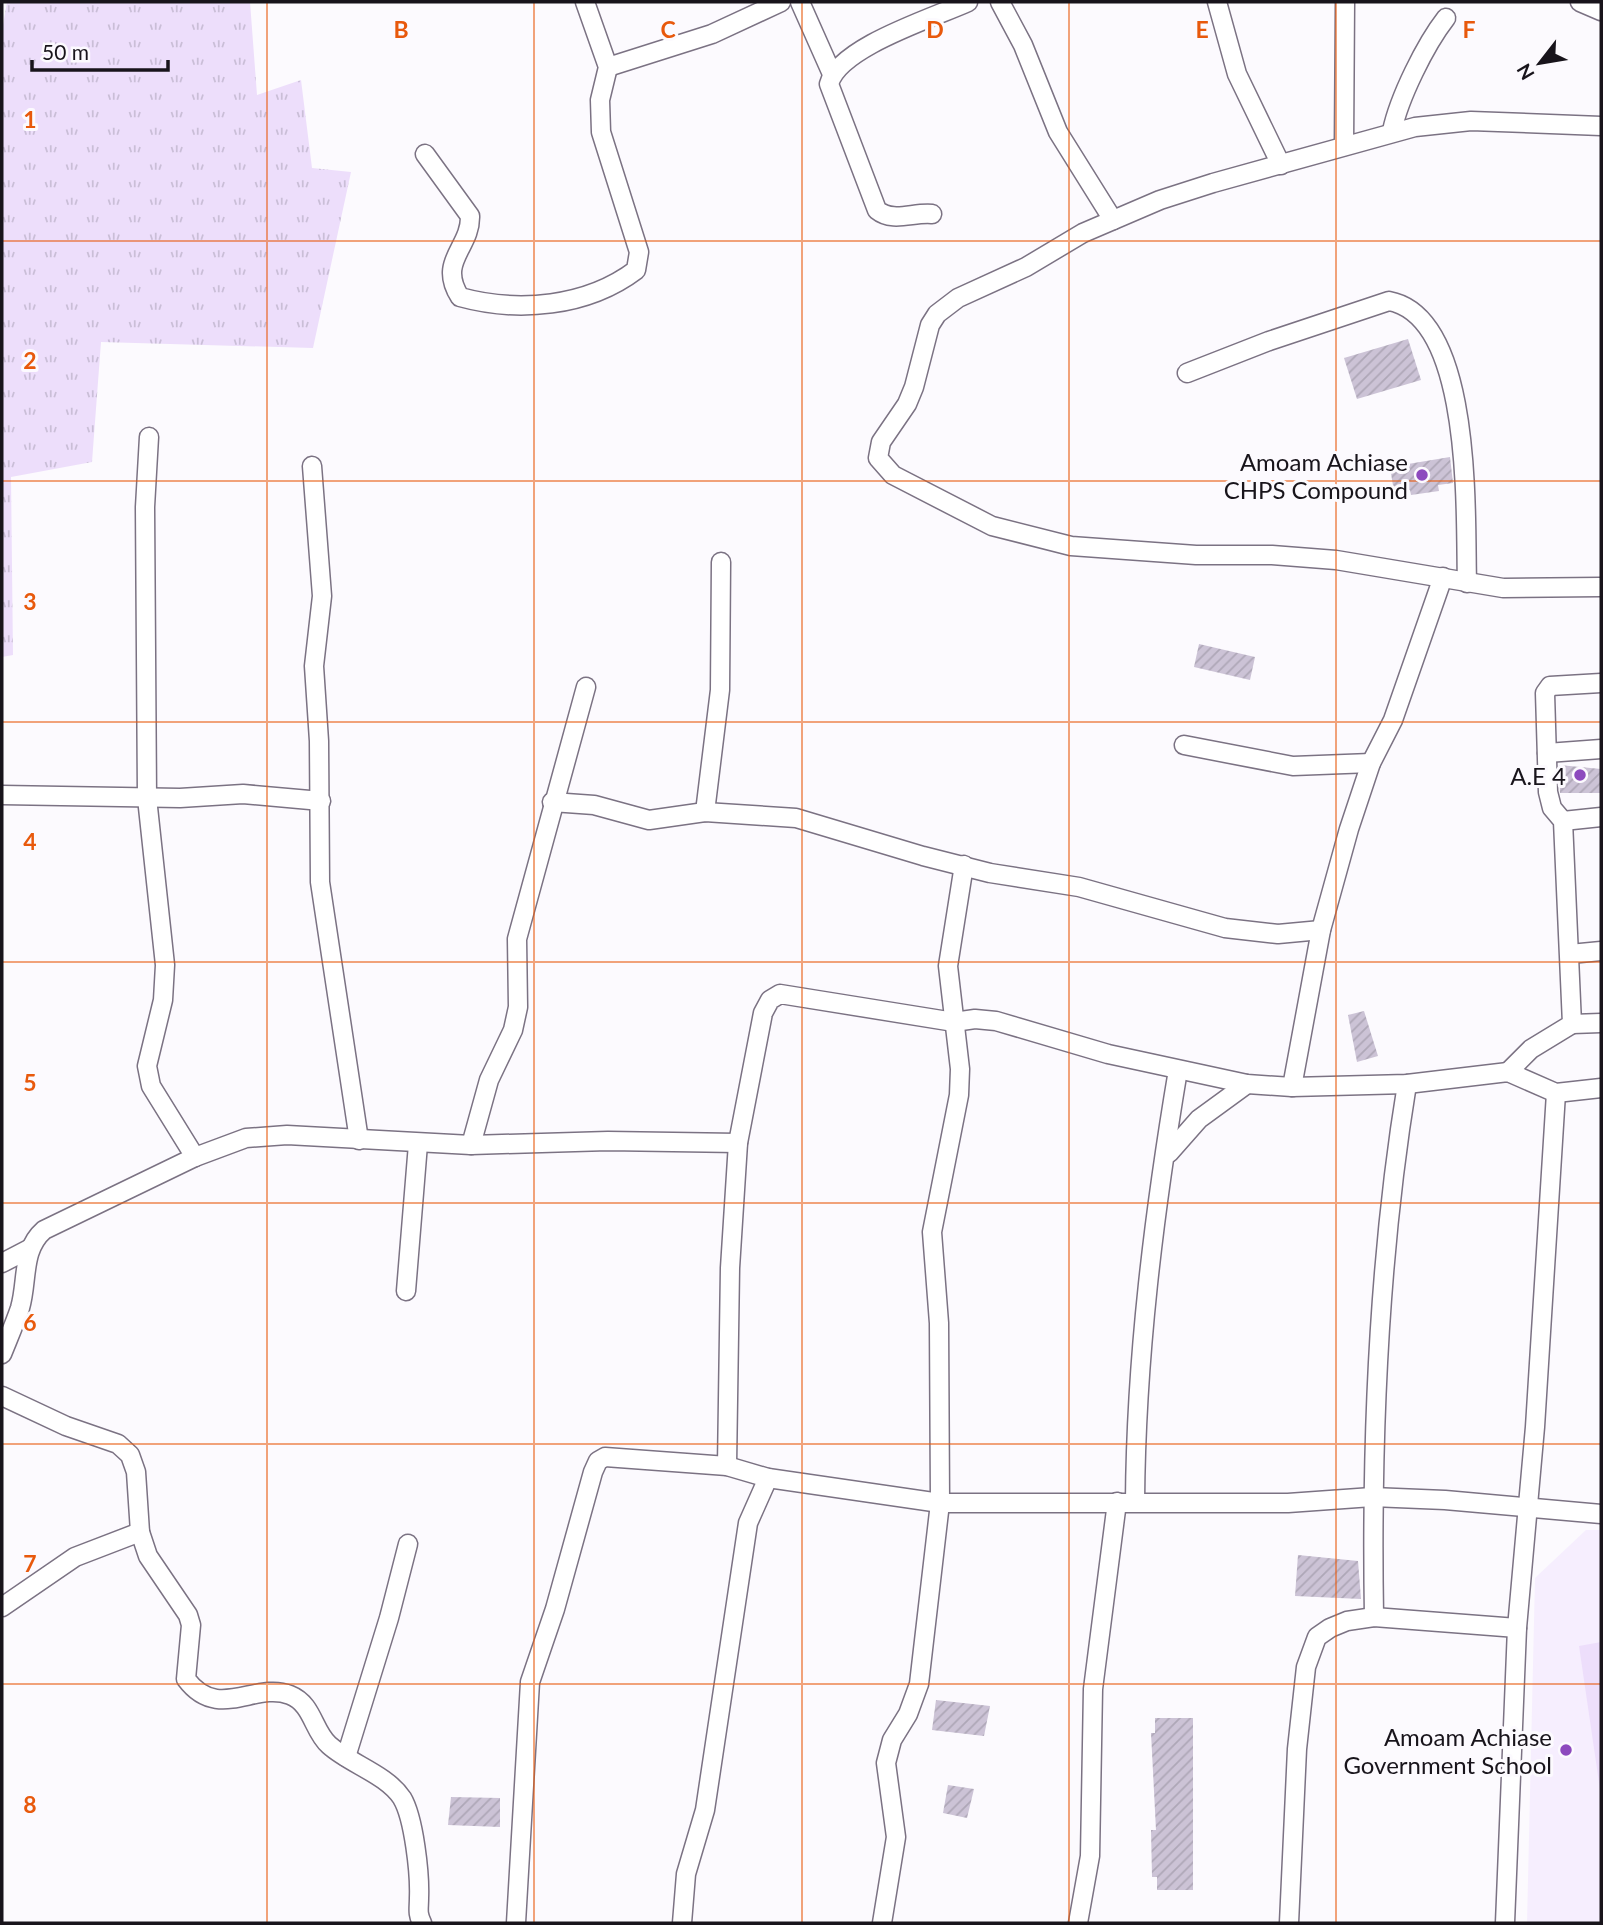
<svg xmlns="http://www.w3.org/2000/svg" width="1603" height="1925" font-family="Lato,sans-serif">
<defs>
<pattern id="grass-tufts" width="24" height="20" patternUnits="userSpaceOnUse" patternTransform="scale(1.75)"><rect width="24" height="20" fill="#eddefb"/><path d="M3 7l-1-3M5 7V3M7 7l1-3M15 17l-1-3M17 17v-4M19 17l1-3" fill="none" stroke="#cabed7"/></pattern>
<pattern id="building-hatch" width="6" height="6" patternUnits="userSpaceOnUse" patternTransform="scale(1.75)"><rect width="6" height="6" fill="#ccc3d6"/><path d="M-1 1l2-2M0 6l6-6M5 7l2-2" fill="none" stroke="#aea7b7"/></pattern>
</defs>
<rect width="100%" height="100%" fill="#fcfafe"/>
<!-- built -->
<polygon fill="#f6eefe" points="1586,1530 1601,1530 1601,1923 1527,1923 1535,1578"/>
<!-- grass -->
<polygon fill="url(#grass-tufts)" points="7,2 250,2 257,95 301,80 312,168 351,172 313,348 101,342 92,462 11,477 13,655 2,657 2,31"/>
<!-- pitch -->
<polygon fill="#eddefb" points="1601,1642 1601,1796 1579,1646"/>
<!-- building -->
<g fill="url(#building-hatch)">
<polygon points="1408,339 1421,380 1357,399 1344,358"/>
<polygon points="1450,457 1453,483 1438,485 1439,491 1411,495 1410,490 1394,492 1390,467"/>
<polygon points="1199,644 1255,657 1250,680 1194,667"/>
<polygon points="1559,765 1601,769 1600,793 1560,793"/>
<polygon points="1364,1011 1378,1056 1357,1062 1348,1015"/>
<polygon points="1298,1555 1358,1561 1361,1599 1295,1596"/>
<polygon points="936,1700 990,1706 984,1736 932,1730"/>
<polygon points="1155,1718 1193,1718 1193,1890 1157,1890 1157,1877 1152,1877 1151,1830 1156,1830 1151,1733 1155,1733"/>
<polygon points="948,1785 974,1789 967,1818 943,1813"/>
<polygon points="451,1797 500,1798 500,1827 448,1825"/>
</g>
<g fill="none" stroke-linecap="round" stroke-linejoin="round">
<defs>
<g id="street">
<polyline points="800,2 832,74"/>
<polyline points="1000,2 1023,45 1058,132 1113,220"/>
<polyline points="1217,2 1237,74 1281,165"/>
<polyline points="1580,2 1601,11"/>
<polyline points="608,67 712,34 781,2"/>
<polyline points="1601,126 1471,121 1415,127 1213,183 1160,200 1083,233 1026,267 958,298 937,314 930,325 914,387 907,404 881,442 878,458 893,475 992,526 1071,546 1196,555 1272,555 1336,560 1503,588 1601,587"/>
<path d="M1392 131C1399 98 1425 45 1446 18"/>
<polyline points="1344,146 1345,2"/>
<path d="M425 154 470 216C471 248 437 261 460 297 518 313 587 307 636 270L639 252 601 132 600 100 608 67 585 2"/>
<path d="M932 214C913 212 893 223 877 210L829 84C839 47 933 18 968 2"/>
<path d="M1187 373 1269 341 1389 301C1474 317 1465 518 1467 583"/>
<polyline points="149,437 145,507 147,798 165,965 163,1000 147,1066 151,1086 195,1157"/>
<polyline points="312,466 322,596 314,666 319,741 320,882 359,1140"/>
<polyline points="1184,745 1293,766 1371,763"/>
<polyline points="1547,753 1601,749"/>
<polyline points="2,795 180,798 243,794 321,801"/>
<polyline points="552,802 594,805 649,820 705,812 796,818 923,856 990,873 1079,887 1225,928 1278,934 1321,930"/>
<polyline points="705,812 720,690 721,562"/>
<polyline points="1563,821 1601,817"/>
<polyline points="1570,954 1601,951"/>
<polyline points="1572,1024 1601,1023"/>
<polyline points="1508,1072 1531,1049 1572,1024 1563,821 1552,808 1548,792 1545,693 1550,686 1601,683"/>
<polyline points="1292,1087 1321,930 1349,829 1371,763 1393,720 1443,577"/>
<polyline points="471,1145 489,1080 513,1030 518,1007 517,939 586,687"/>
<polyline points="1169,1153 1199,1119 1247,1084"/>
<polyline points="2,1263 29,1249"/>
<polyline points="406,1291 418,1144"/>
<path d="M2 1354C8 1339 15 1323 20 1308 28 1281 21 1250 44 1230L195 1157 246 1138 287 1135 471 1145 608 1141 738 1143"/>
<path d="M2 1396 66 1426 118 1444 130 1455 136 1472 140 1532 148 1556 188 1615 191 1625 186 1679C218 1722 255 1681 290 1695 313 1704 313 1731 329 1745 350 1764 386 1774 402 1798 414 1818 420 1874 419 1898 419 1909 417 1913 422 1923"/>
<polyline points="727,1466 730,1268 738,1143 763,1013 770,1000 780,994 954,1022 975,1019 996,1021 1108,1054 1247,1084 1292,1087 1407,1084 1508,1072 1556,1093 1601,1088"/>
<path d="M1135 1502C1136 1357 1154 1213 1178 1070"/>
<polyline points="2,1607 75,1557 140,1532"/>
<path d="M1374 1617C1371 1439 1378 1260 1407 1084"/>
<polyline points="346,1757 389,1618 408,1544"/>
<polyline points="516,1923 530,1682 555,1609 593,1472 598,1461 605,1457 727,1466 768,1478 940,1503 1288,1503 1372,1497 1445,1500 1601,1514"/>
<polyline points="682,1923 686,1874 705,1810 748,1523 768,1478"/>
<polyline points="882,1923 896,1837 886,1763 892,1740 908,1714 919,1684 940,1503 939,1323 932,1232 959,1095 960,1069 948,966 964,865"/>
<polyline points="1078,1923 1090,1856 1093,1689 1117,1502"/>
<polyline points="1289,1923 1297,1749 1306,1667 1317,1637 1330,1628 1347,1621 1374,1617 1517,1628"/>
<polyline points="1505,1923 1517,1628 1535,1427 1556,1093"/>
</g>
</defs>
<!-- street casing -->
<use href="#street" stroke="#7b7283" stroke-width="21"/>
<!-- street -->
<use href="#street" stroke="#fff" stroke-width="18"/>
</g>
<!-- grid -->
<path fill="none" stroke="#e8590c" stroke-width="2" stroke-opacity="0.55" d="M267 2V1923M534 2V1923M802 2V1923M1069 2V1923M1336 2V1923M2 241H1601M2 481H1601M2 722H1601M2 962H1601M2 1203H1601M2 1444H1601M2 1684H1601"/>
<!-- markers -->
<g fill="#8d4abe" stroke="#fcfafe" stroke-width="2.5">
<circle cx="1422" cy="475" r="7"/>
<circle cx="1580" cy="775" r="7"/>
<circle cx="1566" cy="1750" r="7"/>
</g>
<g text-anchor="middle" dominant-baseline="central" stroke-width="6" stroke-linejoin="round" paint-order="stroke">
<!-- poi labels -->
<g font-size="24" fill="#18141b" stroke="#fcfafe" text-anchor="end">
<text x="1408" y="461">Amoam Achiase<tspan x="1408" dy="28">CHPS Compound</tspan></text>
<text x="1566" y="775">A.E 4</text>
<text x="1552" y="1736">Amoam Achiase<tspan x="1552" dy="28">Government School</tspan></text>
</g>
</g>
<g font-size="23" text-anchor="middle" font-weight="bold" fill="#e8590c" stroke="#fcfafe" stroke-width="6" stroke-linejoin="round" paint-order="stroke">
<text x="401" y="38">B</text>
<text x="668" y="38">C</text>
<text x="935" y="38">D</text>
<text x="1202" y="38">E</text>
<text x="1469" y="38">F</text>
<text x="30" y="128">1</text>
<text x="30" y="369">2</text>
<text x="30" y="610">3</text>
<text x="30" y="850">4</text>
<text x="30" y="1091">5</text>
<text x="30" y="1331">6</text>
<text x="30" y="1572">7</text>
<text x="30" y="1813">8</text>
</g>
<!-- border -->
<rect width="1603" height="1925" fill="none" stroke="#18141b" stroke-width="7"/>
<!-- north arrow -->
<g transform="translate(1540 63) rotate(239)" stroke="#fcfafe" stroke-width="5" paint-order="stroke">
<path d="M0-5L12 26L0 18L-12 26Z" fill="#18141b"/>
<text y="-10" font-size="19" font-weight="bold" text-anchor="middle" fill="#18141b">N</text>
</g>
<!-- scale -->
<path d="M32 60v10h136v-10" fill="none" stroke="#18141b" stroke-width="3.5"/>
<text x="42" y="60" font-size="21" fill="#18141b" stroke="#fcfafe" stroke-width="5" paint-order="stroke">50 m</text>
</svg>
